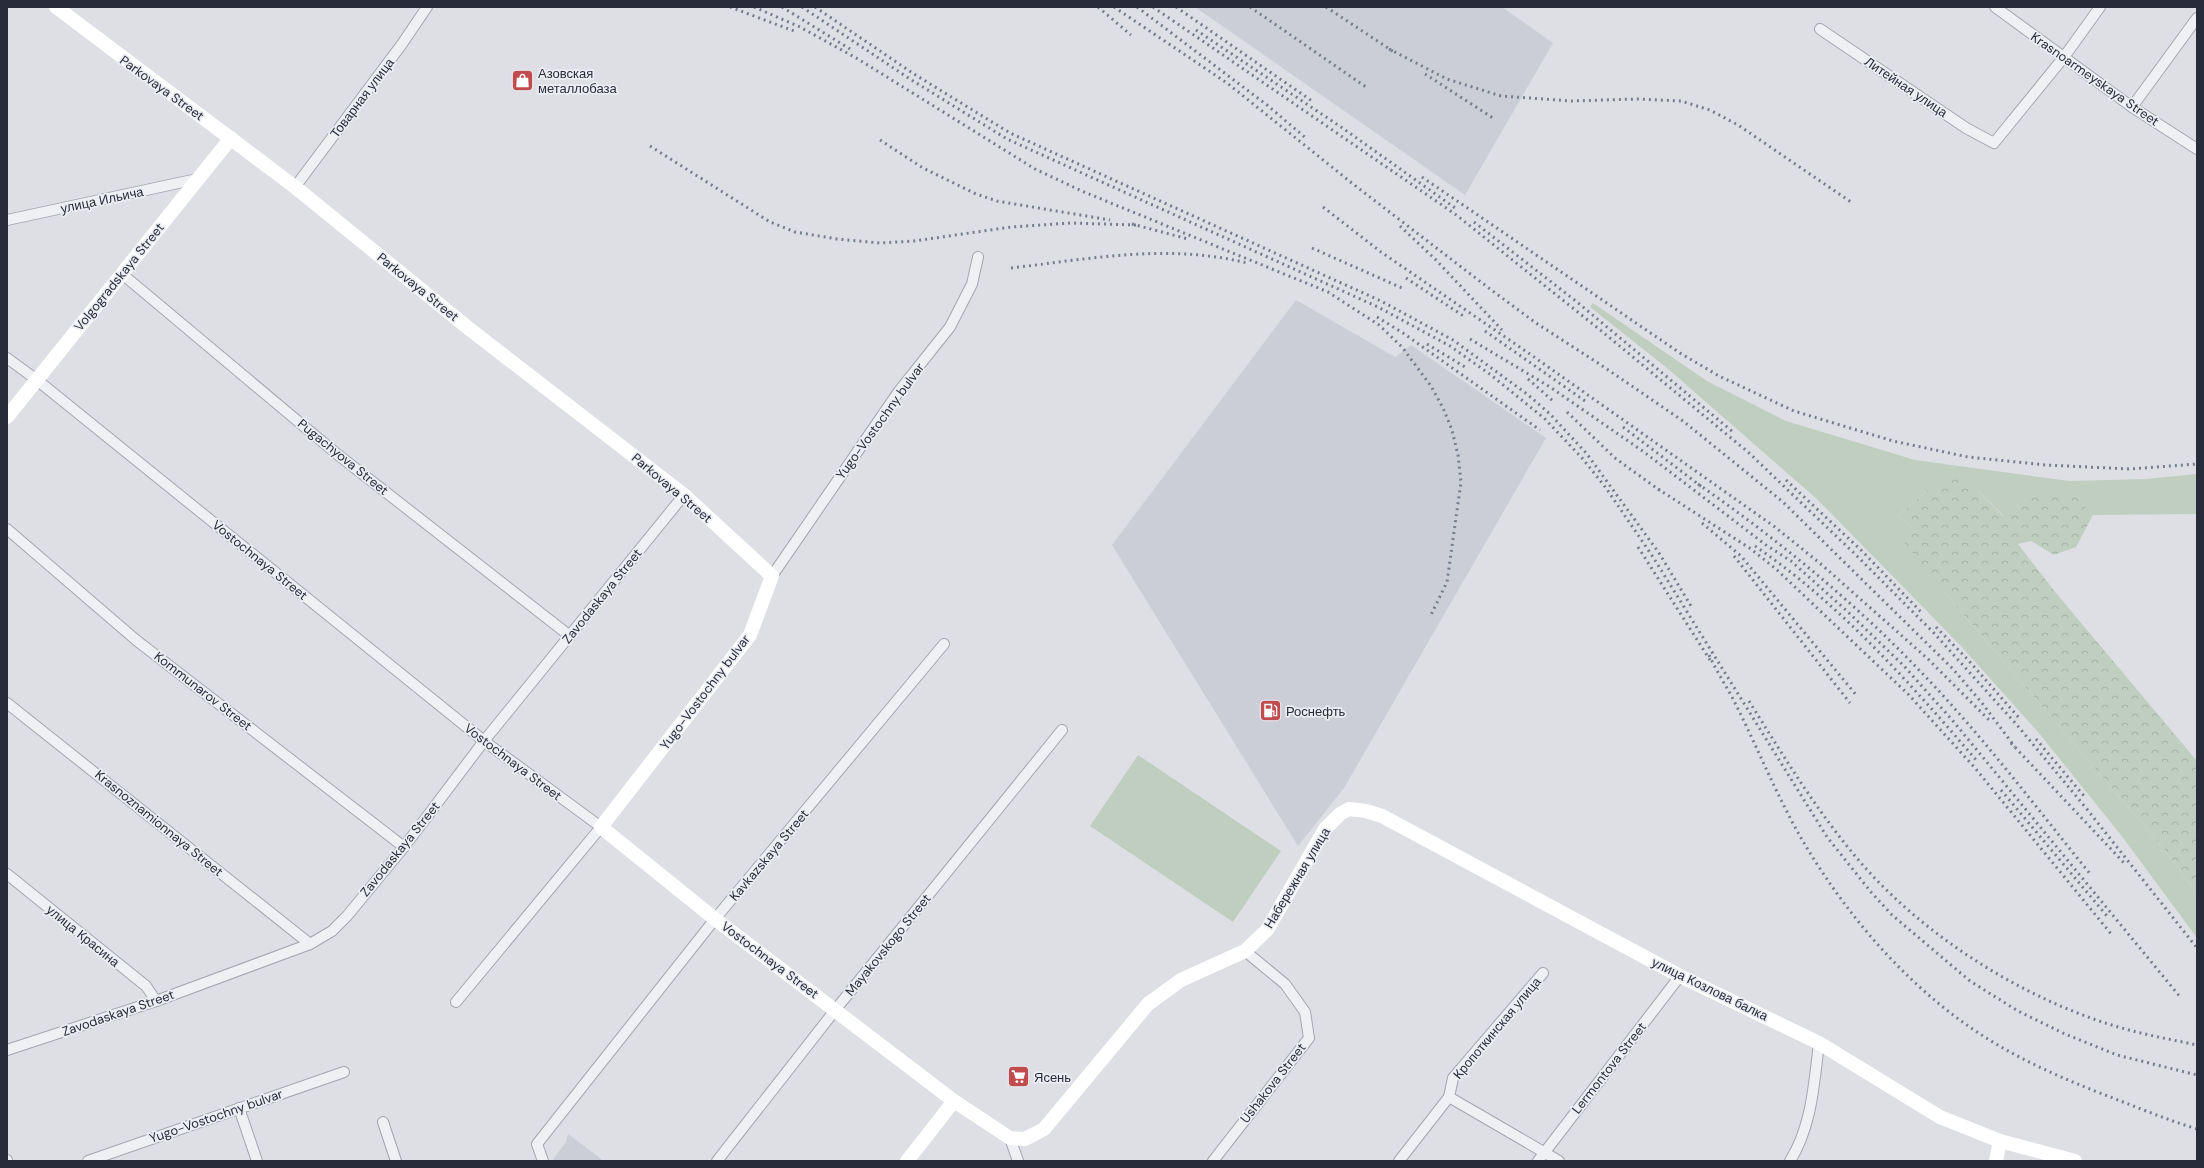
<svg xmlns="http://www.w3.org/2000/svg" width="2204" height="1168" font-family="'DM Sans',sans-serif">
<defs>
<pattern id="forest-crowns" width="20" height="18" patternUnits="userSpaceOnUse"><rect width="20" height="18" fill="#c0cebf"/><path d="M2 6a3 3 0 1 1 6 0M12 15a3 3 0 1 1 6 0" fill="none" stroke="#a5b1a5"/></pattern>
</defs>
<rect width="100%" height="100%" fill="#dddfe5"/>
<!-- built -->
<g fill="#cbced6">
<polygon points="1195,7 1502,7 1553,43 1465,195"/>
<polygon points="1296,300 1395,357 1411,345 1546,438 1344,788 1298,846 1112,545"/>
<polygon points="568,1134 600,1158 603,1161 552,1161 566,1142"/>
</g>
<!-- grass -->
<g fill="#c0cebf">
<polygon points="1593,303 1707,381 1786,421 1915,460 2069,481 2146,479 2197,474 2197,514 2093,515 2076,497 2027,498 2004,516 1978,491 1926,492 1898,515 1910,526 1945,593 2164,849 2197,893 2197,938 2121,835 2038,732 1960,645 1817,499 1667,368 1590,307"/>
<polygon points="1138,755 1281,851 1233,922 1090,826"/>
</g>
<!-- forest -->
<polygon fill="url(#forest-crowns)" points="1954,477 1978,491 2003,516 2027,498 2056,494 2076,497 2093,515 2076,547 2054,555 2031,541 2018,544 2056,593 2197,761 2197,893 2164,849 1945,593 1901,539 1910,526 1898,515 1926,492"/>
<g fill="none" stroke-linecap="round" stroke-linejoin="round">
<defs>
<g id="street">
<polyline points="1995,7 2132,107 2197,149"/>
<polyline points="1820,29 1966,128 1994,143 2064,57 2100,7"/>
<polyline points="2132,107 2197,18"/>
<polyline points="295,187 402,44 427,7"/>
<polyline points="7,220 197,179"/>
<polyline points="121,273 337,454 570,636"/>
<polyline points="7,358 37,380 484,741 601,827 456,1002"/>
<polyline points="7,529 136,640 404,847"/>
<polyline points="772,576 899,391 950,327 972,284 978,257"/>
<polyline points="7,703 310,944"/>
<polyline points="7,874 146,986 156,1001"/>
<polyline points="7,1050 156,1001 310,944 332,931 347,916 404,847 484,741 684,495"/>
<polyline points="1449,1097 1559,1161"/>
<polyline points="239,1108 257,1161"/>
<polyline points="383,1122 396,1161"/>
<polyline points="1010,1138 1018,1161"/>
<polyline points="7,1160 7,1161"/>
<polyline points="88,1161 344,1072"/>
<polyline points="543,1161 537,1144 715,919 944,644"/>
<polyline points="717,1161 836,1009 1062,730"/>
<polyline points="1213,1161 1309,1038 1305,1012 1285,984 1245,951"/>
<polyline points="1399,1161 1449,1097 1453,1078 1543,973"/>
<polyline points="1538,1161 1680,976"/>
<path d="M1790 1161C1812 1126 1814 1083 1819 1043"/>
</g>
</defs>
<!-- street casing -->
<use href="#street" stroke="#a3a6ae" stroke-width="12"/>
<!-- street -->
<use href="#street" stroke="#eff0f4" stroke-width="10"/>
<!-- secondary -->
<g stroke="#fff" stroke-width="14">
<polyline points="56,7 295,187 467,327 684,495 772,576 750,635 601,827 715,919 954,1101 1010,1138 1025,1139 1044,1129 1148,1004 1181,980 1245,951 1267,930 1325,829 1340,814 1349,809 1366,811 1382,816 1680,976 1819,1043 1940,1117 2000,1141 2075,1161"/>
<polyline points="7,417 231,138"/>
<polyline points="907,1161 954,1101"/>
<polyline points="1996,1161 2000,1141"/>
</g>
<!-- rail -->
<g stroke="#787d8d" stroke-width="3" stroke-dasharray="2 4" stroke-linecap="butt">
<polyline points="730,7 794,31"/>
<polyline points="754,7 800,27 858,59 1035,169 1084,192 1328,292 1379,325 1402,347 1431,386 1443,408 1452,430 1458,455 1461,482 1447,582 1430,617"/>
<polyline points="782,7 850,49"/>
<polyline points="802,7 910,79 1007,139 1378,307 1450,346 1491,375 1545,419 1582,458 1606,488 1653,557 1827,837 1871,892 1892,915 1970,981 2018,1011 2065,1034 2117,1055 2197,1075"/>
<polyline points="815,7 914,74 1010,133 1381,301 1453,340 1527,394 1550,414 1587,454 1659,553 1691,606"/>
<polyline points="1098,7 1131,35"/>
<polyline points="1114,7 1227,83 1353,184 1490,289 1536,323 1601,365 1683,421 1783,502 1953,669 1982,703 2015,747"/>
<polyline points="1137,7 1267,105 1307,139"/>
<polyline points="1153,7 1455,214 1599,329 1748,452 1856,555 1933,632 2017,725 2086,808 2197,948"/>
<polyline points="1176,7 1312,101"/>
<polyline points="1250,7 1366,87"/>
<polyline points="1326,7 1394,52"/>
<polyline points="1196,30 1341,127 1458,210"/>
<polyline points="1389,49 1447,79 1501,96 1572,101 1637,99 1681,101 1710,110 1738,125 1851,202"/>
<polyline points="1425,74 1493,118"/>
<polyline points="880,140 923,168 976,194 997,201 1110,220"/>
<polyline points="650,146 770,222 795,232 837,239 880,243 914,241 1011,227 1071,223 1136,225"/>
<polyline points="1422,177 1680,353 1719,376 1794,411 1893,441 1968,457 2046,465 2130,469 2197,464"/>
<polyline points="1323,207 1381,252 1527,352 1775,527 1822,565 1928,659 1989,720"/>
<polyline points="1474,222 1577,302 1733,432"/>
<polyline points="1132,224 1188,239"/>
<polyline points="1400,226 1435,259 1502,330"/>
<polyline points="1312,248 1402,288"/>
<path d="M1011 268C1091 259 1167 243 1247 263"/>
<polyline points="1406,278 1465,317"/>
<polyline points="1377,317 1403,333 1540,430"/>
<polyline points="1485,331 1585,401"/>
<polyline points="1470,339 1550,387 1644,452 1766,545 1791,561 1848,612 1904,666 1953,721 2181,998"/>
<polyline points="1427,344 1465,367"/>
<polyline points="1528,379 1553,401"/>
<polyline points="1567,412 1615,458 1662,492"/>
<polyline points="1623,427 1702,487"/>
<polyline points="1786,480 1862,551 1921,612"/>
<path d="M1698 484C1777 539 1852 600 1919 670 1981 734 2035 806 2091 875"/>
<polyline points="1658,489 1751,549 1776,569 1909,695 1975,768 2112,935"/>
<polyline points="1702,523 1741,556 1857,696"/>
<path d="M1755 546C1840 604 1910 683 1977 761"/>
<polyline points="1638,547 1710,660"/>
<polyline points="1734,556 1850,703"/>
<polyline points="1936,627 1970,662 2020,719"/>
<path d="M1709 655C1716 670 1725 684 1733 699 1757 746 1777 797 1804 843 1852 924 1920 1001 2003 1048 2038 1068 2076 1084 2113 1098 2141 1109 2168 1120 2197 1129"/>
<path d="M1749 701C1784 757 1818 813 1861 863 1927 939 2031 1004 2129 1030 2151 1036 2174 1040 2197 1045"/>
<polyline points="2036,739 2084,796"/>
<polyline points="2011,743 2125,864"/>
<polyline points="2001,790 2107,916"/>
</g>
</g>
<!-- icons -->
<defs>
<symbol id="shop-square" viewBox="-11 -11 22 22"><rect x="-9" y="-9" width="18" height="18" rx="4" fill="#c04c4e" stroke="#eceef3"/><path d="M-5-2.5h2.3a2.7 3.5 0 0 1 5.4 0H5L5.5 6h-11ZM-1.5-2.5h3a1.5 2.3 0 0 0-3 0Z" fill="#fff"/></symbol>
<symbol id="fuel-square" viewBox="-11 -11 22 22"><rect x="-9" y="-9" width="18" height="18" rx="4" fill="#c04c4e" stroke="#eceef3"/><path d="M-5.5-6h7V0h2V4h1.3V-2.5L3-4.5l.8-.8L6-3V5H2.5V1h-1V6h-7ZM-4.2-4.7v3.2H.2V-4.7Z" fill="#fff"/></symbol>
<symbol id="supermarket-square" viewBox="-11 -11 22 22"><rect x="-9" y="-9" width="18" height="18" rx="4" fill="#c04c4e" stroke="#eceef3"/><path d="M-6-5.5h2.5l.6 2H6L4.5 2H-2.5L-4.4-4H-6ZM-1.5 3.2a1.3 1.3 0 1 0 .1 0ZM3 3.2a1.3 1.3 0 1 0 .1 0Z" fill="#fff"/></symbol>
</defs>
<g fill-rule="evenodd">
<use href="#shop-square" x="510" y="68" width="25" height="25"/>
<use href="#fuel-square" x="1258" y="698" width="25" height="25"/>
<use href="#supermarket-square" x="1006" y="1064" width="25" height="25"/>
</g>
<g text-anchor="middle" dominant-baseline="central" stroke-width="3.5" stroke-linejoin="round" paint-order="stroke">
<!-- poi labels -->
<g font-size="13" fill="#282c3a" stroke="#eceef3" text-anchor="start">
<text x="538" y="73">Азовская<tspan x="538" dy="15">металлобаза</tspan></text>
<text x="1286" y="711">Роснефть</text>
<text x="1034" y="1077">Ясень</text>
</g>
<!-- street labels -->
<g font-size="13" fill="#282c3a" stroke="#eceef3">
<text transform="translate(2095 79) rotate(35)">Krasnoarmeyskaya Street</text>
<text transform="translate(1906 87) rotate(34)">Литейная улица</text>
<text transform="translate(162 88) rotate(36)">Parkovaya Street</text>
<text transform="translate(362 98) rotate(-53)">Товарная улица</text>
<text transform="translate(102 200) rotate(-12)">улица Ильича</text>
<text transform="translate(119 277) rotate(-51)">Volgogradskaya Street</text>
<text transform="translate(418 287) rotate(39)">Parkovaya Street</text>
<text transform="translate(880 421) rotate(-54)">Yugo-Vostochny bulvar</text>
<text transform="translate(343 457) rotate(39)">Pugachyova Street</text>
<text transform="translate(672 488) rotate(40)">Parkovaya Street</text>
<text transform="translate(260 560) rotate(39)">Vostochnaya Street</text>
<text transform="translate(602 596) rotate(-51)">Zavodaskaya Street</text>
<text transform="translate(203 691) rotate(38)">Kommunarov Street</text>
<text transform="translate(705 692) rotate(-53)">Yugo-Vostochny bulvar</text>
<text transform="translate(513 762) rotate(37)">Vostochnaya Street</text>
<text transform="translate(159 823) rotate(39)">Krasnoznamionnaya Street</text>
<text transform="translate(400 849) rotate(-51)">Zavodaskaya Street</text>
<text transform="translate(769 855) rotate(-50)">Kavkazskaya Street</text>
<text transform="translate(1297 878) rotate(-59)">Набережная улица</text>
<text transform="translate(83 936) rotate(39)">улица Красина</text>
<text transform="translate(888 945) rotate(-51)">Mayakovskogo Street</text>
<text transform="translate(770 960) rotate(37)">Vostochnaya Street</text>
<text transform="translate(1710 989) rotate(26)">улица Козлова балка</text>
<text transform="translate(118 1013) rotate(-19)">Zavodaskaya Street</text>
<text transform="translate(1497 1028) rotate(-50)">Кропоткинская улица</text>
<text transform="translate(1609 1068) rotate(-52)">Lermontova Street</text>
<text transform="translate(1273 1083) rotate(-52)">Ushakova Street</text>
<text transform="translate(216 1116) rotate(-19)">Yugo-Vostochny bulvar</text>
</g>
</g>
<!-- border -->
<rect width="2204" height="1168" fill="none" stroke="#282c3a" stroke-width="16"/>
</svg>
